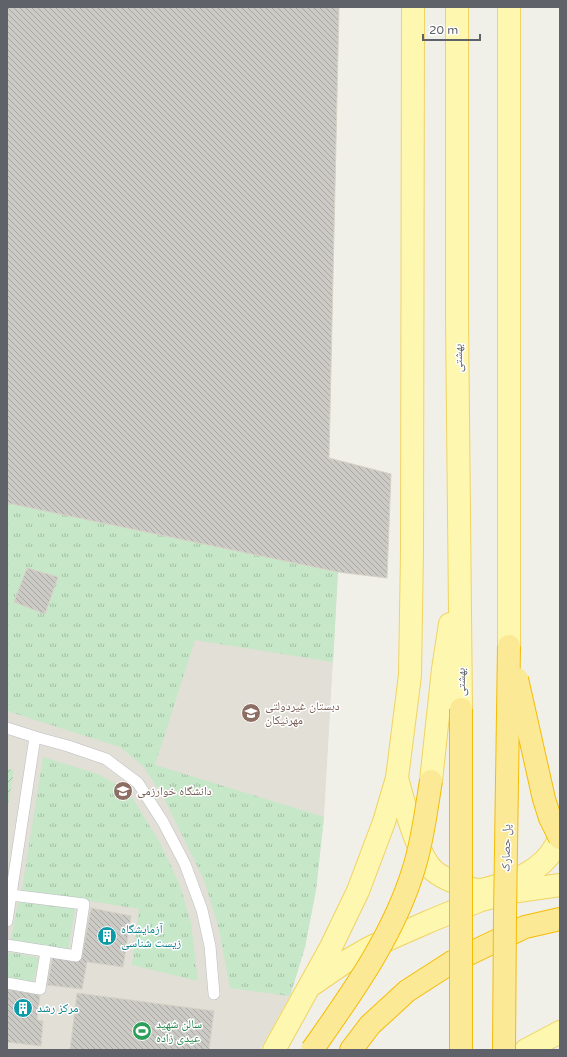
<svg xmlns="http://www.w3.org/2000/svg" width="567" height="1057" font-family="'Varela Round','Noto Naskh Arabic',sans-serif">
<defs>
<pattern id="grass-tufts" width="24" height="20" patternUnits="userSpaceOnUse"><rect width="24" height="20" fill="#c6e7c8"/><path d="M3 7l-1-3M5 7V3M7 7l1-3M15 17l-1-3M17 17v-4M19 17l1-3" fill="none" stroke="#a4bfa6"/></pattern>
<pattern id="garden-furrows" width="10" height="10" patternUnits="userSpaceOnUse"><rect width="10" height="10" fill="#c6e7c8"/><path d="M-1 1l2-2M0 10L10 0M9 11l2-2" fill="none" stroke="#a4bfa6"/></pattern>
<pattern id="building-back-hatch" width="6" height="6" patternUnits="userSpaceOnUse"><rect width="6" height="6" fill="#cccac5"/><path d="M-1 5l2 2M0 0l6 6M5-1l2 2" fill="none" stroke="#a9a7a4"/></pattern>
</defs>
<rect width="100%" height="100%" fill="#f1f0e8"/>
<!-- education -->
<polygon fill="#e1dfd6" points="7,503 338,572 324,817 316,890 305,947 290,996 260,1050 7,1050"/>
<!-- grass -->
<g fill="url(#grass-tufts)">
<polygon points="7,503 338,572 333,662 195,640 155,765 324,817 316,890 305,947 290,996 230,988 219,929 204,880 163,796 143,766 120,747 7,711"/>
<polygon points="43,757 98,774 128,791 159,841 179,883 191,923 198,981 132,965 139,909 22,890"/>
<polygon points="18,902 75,909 68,950 11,940"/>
<polygon points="9,952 39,958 33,983 7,979 7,960"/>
</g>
<!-- garden -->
<polygon fill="url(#garden-furrows)" points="7,769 14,770 7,811"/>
<!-- building -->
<g fill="url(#building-back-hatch)" stroke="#d6d2c6">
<polygon points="7,7 339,7 329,458 391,474 387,578 338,572 7,503"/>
<polygon points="27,568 58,577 45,614 14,602"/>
<polygon points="91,908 131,916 123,967 87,962 82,989 47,985 53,955 81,960"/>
<polygon points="7,989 40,995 37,1020 43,1021 41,1046 7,1042"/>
<polygon points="77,993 214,1011 209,1050 70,1050"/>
</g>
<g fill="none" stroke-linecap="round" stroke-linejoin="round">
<defs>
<g id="lane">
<polyline points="7,728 35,737 68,746 106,759 138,783 163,822 185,864 202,910 210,946 214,994"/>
<polyline points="7,921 35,737"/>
<polyline points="7,945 76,956 84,904 11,895"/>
<polyline points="7,983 40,989 46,951"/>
</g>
<g id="primary">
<polyline points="457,7 457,318 461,709"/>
<polyline points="509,7 509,646"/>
<path d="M397 778C403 800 417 856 434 871 442 878 468 889 478 890 485 890 493 887 499 885 526 877 550 864 560 836"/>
<polyline points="431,781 443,669 450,624"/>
<polyline points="313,984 345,962 371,947 430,921 481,900 518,891 560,885"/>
<polyline points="274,1050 331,947 358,891 384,822 397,778 410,675 412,552 413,7"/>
<polyline points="526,1050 560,1032"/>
</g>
<polyline id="highway" points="351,1050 370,1025 407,991 452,962 525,927 560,919"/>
</defs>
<!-- lane casing -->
<use href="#lane" stroke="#babcc1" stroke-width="12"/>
<!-- primary casing -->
<use href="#primary" stroke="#f0d362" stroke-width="24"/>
<!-- highway casing -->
<use href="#highway" stroke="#f5bc04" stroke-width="24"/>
<!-- lane -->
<use href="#lane" stroke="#fff" stroke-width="11"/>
<!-- primary -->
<use href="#primary" stroke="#fef7b0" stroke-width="22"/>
<!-- highway -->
<use href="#highway" stroke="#fbe995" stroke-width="22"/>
<defs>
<g id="highway-bridge">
<polyline points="517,679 544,799 550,818 560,838"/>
<path d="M312 1050C352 993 394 935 414 868 423 840 426 810 431 781"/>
<polyline points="461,1050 461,709"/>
<polyline points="504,1050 505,916 509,646"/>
</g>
</defs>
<!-- highway-bridge casing -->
<use href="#highway-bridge" stroke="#f5bc04" stroke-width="24" stroke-linecap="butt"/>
<!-- highway-bridge -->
<use href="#highway-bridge" stroke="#fbe995" stroke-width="22"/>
</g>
<!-- icons -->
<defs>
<symbol id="school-disc" viewBox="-11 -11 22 22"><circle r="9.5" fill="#8d6e63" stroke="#fff"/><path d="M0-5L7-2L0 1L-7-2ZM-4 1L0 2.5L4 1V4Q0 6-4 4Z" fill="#fff"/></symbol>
<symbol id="university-disc" viewBox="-11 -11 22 22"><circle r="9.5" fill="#8d6e63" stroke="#fff"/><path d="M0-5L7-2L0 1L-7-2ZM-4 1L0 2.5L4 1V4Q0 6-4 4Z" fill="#fff"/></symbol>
<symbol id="building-disc" viewBox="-11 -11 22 22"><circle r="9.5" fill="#0f9aa8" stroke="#fff"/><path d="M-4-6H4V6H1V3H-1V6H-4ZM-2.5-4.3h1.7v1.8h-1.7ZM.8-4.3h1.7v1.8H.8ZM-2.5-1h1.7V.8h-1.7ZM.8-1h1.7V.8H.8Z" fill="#fff"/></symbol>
<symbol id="stadium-disc" viewBox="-11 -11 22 22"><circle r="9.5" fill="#2e9e5b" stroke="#fff"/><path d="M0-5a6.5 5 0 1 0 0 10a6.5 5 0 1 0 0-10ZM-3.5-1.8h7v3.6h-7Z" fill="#fff"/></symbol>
</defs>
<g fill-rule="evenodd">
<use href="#school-disc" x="240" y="702" width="22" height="22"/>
<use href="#university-disc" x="112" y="780" width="22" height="22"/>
<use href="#building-disc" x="96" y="925" width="22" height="22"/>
<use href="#building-disc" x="12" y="997" width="22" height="22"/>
<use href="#stadium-disc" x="131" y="1020" width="22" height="22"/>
</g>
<g text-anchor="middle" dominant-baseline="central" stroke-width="3" stroke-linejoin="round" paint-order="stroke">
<!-- street labels -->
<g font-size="12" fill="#5f6268" stroke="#fff">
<text transform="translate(458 358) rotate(-91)">بهشتى</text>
<text transform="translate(461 682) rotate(-91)">بهشتى</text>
<text transform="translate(506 848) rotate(-89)">پل حصارک</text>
</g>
<!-- education labels -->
<g font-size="12" fill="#785e54" stroke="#fff" text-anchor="start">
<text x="265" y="706">دبستان غیردولتی<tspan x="265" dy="14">مهرنیکان</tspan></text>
<text x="137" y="791">دانشگاه خوارزمی</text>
</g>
<!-- culture labels -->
<g font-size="12" fill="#0d838f" stroke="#fff" text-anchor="start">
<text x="121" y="929">آزمایشگاه<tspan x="121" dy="14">زیست شناسی</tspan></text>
<text x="37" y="1008">مرکز رشد</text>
</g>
<!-- leisure labels -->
<g font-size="12" fill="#27864d" stroke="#fff" text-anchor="start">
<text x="156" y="1024">سالن شهید<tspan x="156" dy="14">عیدی زاده</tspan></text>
</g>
</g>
<!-- border -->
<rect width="567" height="1057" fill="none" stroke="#5f6268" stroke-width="16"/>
<!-- scale -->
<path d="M423 34v6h57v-6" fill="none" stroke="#5f6268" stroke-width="2"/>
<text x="429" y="34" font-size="12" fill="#5f6268" stroke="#ffffff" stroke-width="3" paint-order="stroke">20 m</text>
</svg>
